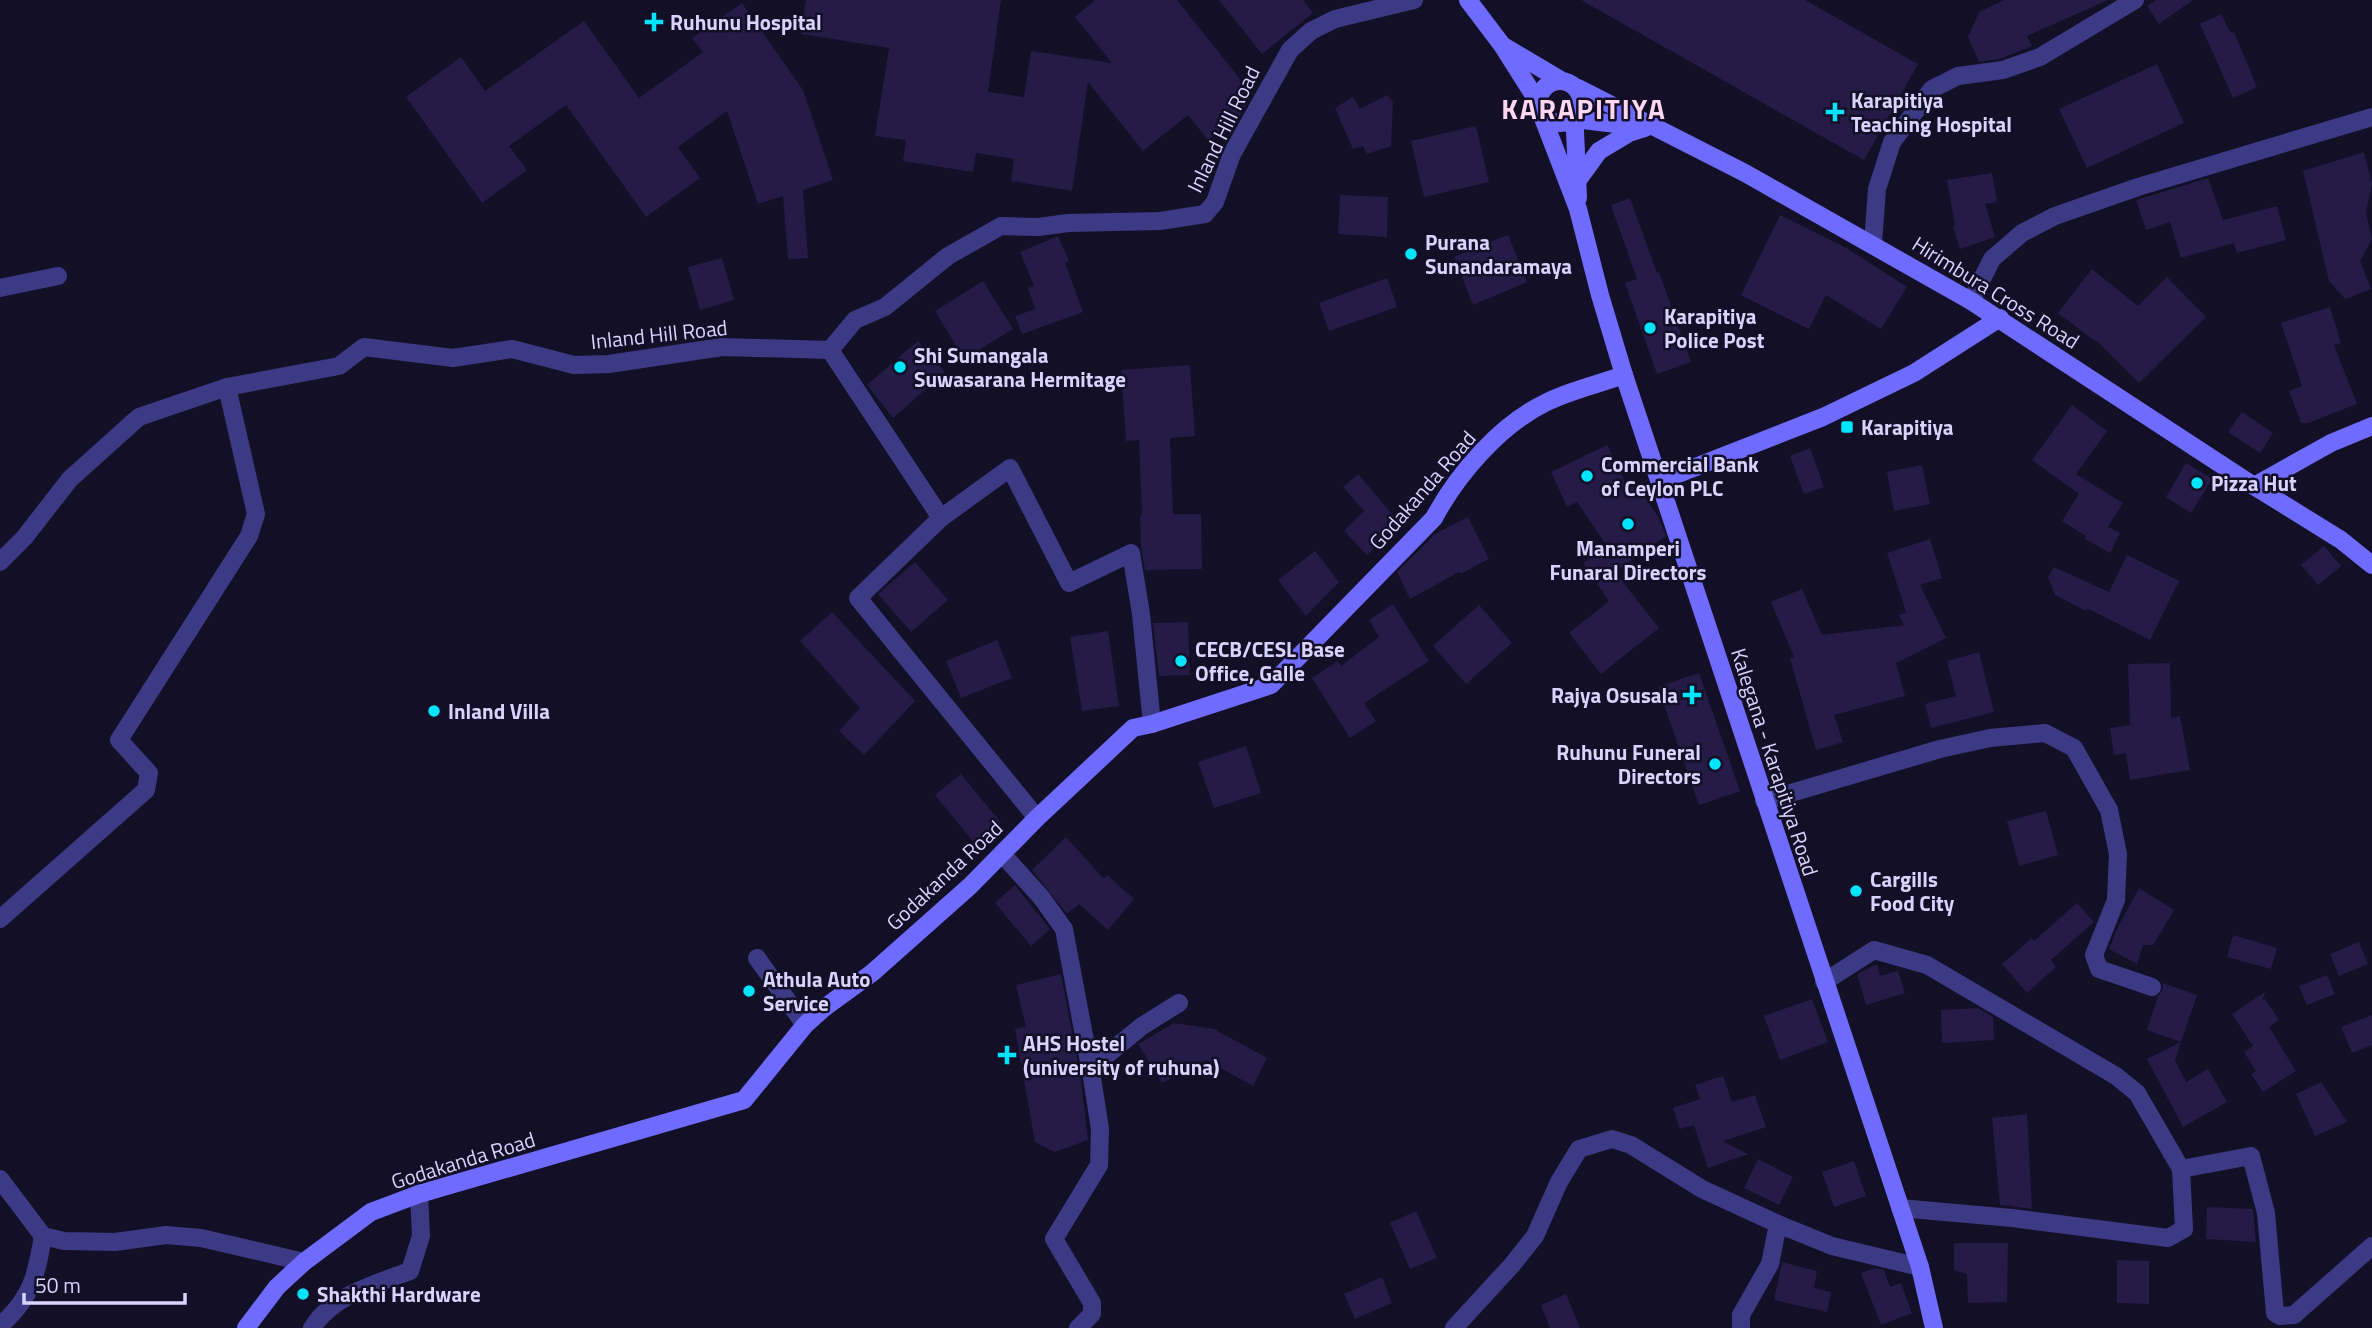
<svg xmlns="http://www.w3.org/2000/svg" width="2372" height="1328" font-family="'Titillium Web',sans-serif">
<rect width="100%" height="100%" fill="#130f26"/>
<!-- building -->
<g fill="#241b47">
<polygon points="806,0 1001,0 988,92 1024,97 1031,51 1112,63 1075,17 1095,0 1177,0 1252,94 1241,114 1208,140 1188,115 1143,151 1088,82 1072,191 1011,181 1014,159 976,153 973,172 903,161 906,140 875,136 889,48 801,34"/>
<polygon points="1219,0 1303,0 1313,13 1262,54"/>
<polygon points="1581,0 1805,0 1918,64 1864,160"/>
<polygon points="2004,0 2108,0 2027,36 2032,46 2000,59 1979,62 1968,37 1979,12"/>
<polygon points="2156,0 2193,0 2159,24 2147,6"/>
<polygon points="742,3 803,90 833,180 803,190 808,258 788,259 783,196 758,204 727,111 678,147 700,178 646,217 566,105 509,146 527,170 482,203 406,97 461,57 485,91 584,21 639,98 703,52 692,38"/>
<polygon points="2221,14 2231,33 2234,32 2257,87 2233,98 2200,24"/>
<polygon points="2157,64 2184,123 2087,168 2059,109"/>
<polygon points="1387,95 1393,102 1391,146 1367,154 1363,146 1353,149 1335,108 1353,97 1360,109"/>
<polygon points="1476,126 1489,182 1424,197 1411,141"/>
<polygon points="2364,152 2372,184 2366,213 2372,239 2360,261 2371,289 2345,299 2329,281 2303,171"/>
<polygon points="1992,173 1997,202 1985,204 1995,237 1960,249 1953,226 1955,226 1947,180"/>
<polygon points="2208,178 2223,220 2277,206 2286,240 2237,253 2234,243 2181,258 2170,222 2146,230 2136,200"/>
<polygon points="1340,195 1388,197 1387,237 1338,234"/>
<polygon points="1630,198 1657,273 1659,272 1691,362 1657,374 1625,283 1637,279 1611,205"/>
<polygon points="1780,215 1848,249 1907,287 1881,329 1826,295 1809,329 1741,295"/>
<polygon points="1508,235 1527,282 1473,305 1454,257"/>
<polygon points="1058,236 1069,261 1065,263 1083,312 1022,334 1015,316 1035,309 1028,288 1034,286 1020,252"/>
<polygon points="722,258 734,300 700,310 688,267"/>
<polygon points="2092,269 2138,306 2167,277 2206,317 2139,383 2097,341 2096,342 2058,313"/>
<polygon points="1387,278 1397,307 1329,331 1319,303"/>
<polygon points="983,281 1013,329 964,359 935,311"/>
<polygon points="2330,307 2341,343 2334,345 2357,404 2308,423 2301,423 2289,391 2302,386 2281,323"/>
<polygon points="918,341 945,372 893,418 867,385"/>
<polygon points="1190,365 1195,436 1170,438 1173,514 1201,514 1202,569 1145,570 1141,547 1140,515 1142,515 1139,440 1126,441 1121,370"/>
<polygon points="2072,405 2107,431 2076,474 2123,503 2108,527 2120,533 2110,553 2085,539 2086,536 2062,521 2079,494 2032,460"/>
<polygon points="2242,412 2273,433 2260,453 2228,432"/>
<polygon points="1607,445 1627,486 1634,481 1659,518 1666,536 1615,572 1659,628 1601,674 1569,633 1609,601 1583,563 1607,546 1577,502 1567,507 1551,472"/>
<polygon points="1810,448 1824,487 1804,494 1790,456"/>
<polygon points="2186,463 2212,479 2191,513 2166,497"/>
<polygon points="1922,465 1930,504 1894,511 1887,472"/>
<polygon points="1358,474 1399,522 1367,555 1344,531 1364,511 1343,487"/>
<polygon points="1468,517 1489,559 1460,574 1459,572 1410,599 1397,572 1435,534"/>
<polygon points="1930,539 1942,578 1920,585 1946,638 1896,663 1905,696 1834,715 1843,742 1816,750 1790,658 1794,657 1771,602 1802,589 1822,635 1904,625 1899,615 1906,612 1887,553"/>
<polygon points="2324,546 2341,566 2318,585 2301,565"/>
<polygon points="1315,551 1339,582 1306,616 1278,580"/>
<polygon points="2127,555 2179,581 2150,640 2087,608 2086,611 2055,595 2048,577 2054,567 2109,592"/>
<polygon points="915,562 948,600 911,632 878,594"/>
<polygon points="1393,604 1429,661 1364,703 1376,721 1350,738 1312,678 1338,661 1341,666 1379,637 1369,620"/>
<polygon points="1479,605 1512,643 1466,684 1433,646"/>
<polygon points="832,612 915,701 864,755 839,731 860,708 800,641"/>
<polygon points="1188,622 1190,675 1159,676 1153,623"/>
<polygon points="1108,631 1119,706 1082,711 1070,637"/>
<polygon points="997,640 1012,678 961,698 946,661"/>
<polygon points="1979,652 1994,712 1931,728 1925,704 1956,696 1947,661"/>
<polygon points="2170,663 2171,718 2180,716 2190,770 2130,780 2126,753 2114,755 2110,728 2130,725 2128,664"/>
<polygon points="1699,673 1740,791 1699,805 1658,687"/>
<polygon points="1246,746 1261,793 1214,808 1198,762"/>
<polygon points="961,774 1001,823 975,844 935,795"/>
<polygon points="2046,811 2058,855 2019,866 2007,821"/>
<polygon points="1066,837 1104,879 1107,875 1134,899 1108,930 1079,904 1067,914 1032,870"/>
<polygon points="1015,885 1050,929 1031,946 995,903"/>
<polygon points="2139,888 2174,910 2153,945 2143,945 2137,964 2109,949 2117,929"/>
<polygon points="2077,903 2094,922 2051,960 2056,967 2027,993 2002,964 2032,938 2034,941"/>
<polygon points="2233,935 2277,948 2271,969 2227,957"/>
<polygon points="2359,942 2368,964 2339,976 2330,954"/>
<polygon points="1877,964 1880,976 1898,971 1905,993 1866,1005 1857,974"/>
<polygon points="1061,974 1081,1080 1088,1140 1055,1152 1035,1142 1015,1029 1026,1027 1016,985"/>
<polygon points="2327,975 2335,994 2307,1005 2299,986"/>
<polygon points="2163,983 2197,995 2181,1042 2147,1030 2158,996 2162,991"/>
<polygon points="2265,992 2262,1001 2265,999 2279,1020 2269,1027 2296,1071 2263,1092 2251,1074 2256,1071 2244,1052 2253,1046 2232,1014"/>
<polygon points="1812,999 1828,1042 1780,1060 1764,1016"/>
<polygon points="1978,1008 1993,1017 1994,1040 1942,1043 1941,1010"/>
<polygon points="2372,1015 2372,1045 2352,1053 2341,1027"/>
<polygon points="1174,1023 1214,1029 1267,1058 1253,1086 1206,1060 1162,1083 1138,1044"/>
<polygon points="2181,1042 2175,1060 2186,1082 2208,1069 2227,1102 2183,1127 2147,1059"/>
<polygon points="1723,1076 1732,1102 1755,1095 1766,1127 1723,1141 1748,1154 1708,1168 1694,1125 1680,1129 1673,1108 1700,1099 1695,1085"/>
<polygon points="2321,1082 2347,1122 2315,1136 2296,1094"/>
<polygon points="2027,1114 2032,1209 2000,1205 1992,1118"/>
<polygon points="1758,1159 1793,1177 1779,1205 1744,1188"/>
<polygon points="1854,1161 1866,1196 1834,1207 1822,1172"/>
<polygon points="2207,1207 2253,1209 2256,1242 2206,1239"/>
<polygon points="1416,1211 1437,1258 1410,1269 1390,1223"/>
<polygon points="1954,1243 2008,1243 2007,1302 1968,1303 1967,1274 1954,1270"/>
<polygon points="2117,1260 2149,1261 2149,1304 2117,1303"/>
<polygon points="1782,1262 1817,1271 1814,1288 1831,1292 1827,1312 1774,1300"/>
<polygon points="1874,1268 1884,1270 1890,1287 1901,1283 1912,1313 1881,1325 1861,1273"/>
<polygon points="1382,1277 1392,1303 1355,1319 1344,1294"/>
<polygon points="1566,1294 1580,1328 1550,1328 1541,1305"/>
</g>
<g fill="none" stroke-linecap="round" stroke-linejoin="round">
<!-- street -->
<g stroke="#3d3a85" stroke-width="18">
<polyline points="1873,244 1877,189 1892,142 1932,89 1958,76 2003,70 2040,57 2135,0"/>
<polyline points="0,288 58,276"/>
<polyline points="1971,301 1992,259 2022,233 2055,216 2138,187 2372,117"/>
<polyline points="830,350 855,320 885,307 948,256 1001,226 1038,227 1068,223 1160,221 1205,214 1215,202 1232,154 1290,50 1311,31 1335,19 1414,0"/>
<polyline points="830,350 941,518 858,598 1037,818"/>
<polyline points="941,518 1010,468 1069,583 1131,553 1141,614 1152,724"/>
<polyline points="0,562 24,538 70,479 139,417 227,387 339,366 364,347 453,358 512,349 574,365 609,364 722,347 830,350"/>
<polyline points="1764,801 1940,749 1990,738 2045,733 2074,748 2109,810 2118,854 2116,900 2094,955 2099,969 2152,987"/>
<polyline points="1002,854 1041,897 1064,929 1092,1078 1100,1129 1099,1165 1054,1239 1092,1303 1092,1314 1078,1328"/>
<polyline points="0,919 146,790 149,773 119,740 249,536 256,514 227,387"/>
<polyline points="757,958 805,1025"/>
<polyline points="1824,982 1874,950 1927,965 2116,1076 2137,1093 2181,1169"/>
<polyline points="1091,1068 1142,1026 1179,1003"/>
<polyline points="0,1179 43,1236 64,1241 115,1242 166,1235 201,1238 304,1262"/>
<polyline points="1900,1208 2012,1218 2168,1238 2184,1229 2181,1169 2251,1156 2266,1213 2275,1313 2280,1316 2294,1315 2372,1246"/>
<path d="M0 1326C32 1297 36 1277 43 1236"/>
<path d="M312 1328C333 1295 375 1284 410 1271L421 1236 419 1194"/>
<polyline points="1454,1328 1512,1265 1535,1236 1559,1182 1579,1149 1612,1139 1631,1145 1702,1189 1778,1224 1832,1246 1920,1267"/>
<polyline points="1741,1328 1741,1315 1770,1264 1778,1224"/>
</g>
<!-- secondary -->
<g stroke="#6f6bff" stroke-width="18">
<polyline points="1468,0 1502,45 1538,102"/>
<polyline points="1505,47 1559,79"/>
<circle cx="1560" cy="102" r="21"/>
<polyline points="1578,88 1745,173 1971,301 2254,486 2341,540 2372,565"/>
<polyline points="1541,113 1578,209 1600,295 1624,375 1920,1267 1934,1328"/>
<polyline points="1575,119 1640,127"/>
<polyline points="1572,121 1575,131 1578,198"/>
<polyline points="1578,180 1599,151 1629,133 1645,128"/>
<polyline points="1660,481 1823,417 1914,373 2000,318"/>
<polyline points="2254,486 2331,443 2372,426"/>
<path d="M246 1328 277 1287 304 1262 371 1212 419 1194 744 1100 805 1025 824 1008 872 973 970 886 1037 818 1133 728 1152 724 1271 685 1434 518C1458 473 1501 424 1547 402 1571 390 1599 384 1624 375"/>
</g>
</g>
<!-- markers -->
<g fill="#00e5ff" stroke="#130f26" stroke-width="2.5">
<path d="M650.5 11.5h7v7h7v7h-7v7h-7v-7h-7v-7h7z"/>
<path d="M1831.5 101.5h7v7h7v7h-7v7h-7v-7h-7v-7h7z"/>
<circle cx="1411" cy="254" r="7"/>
<circle cx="1650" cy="328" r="7"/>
<circle cx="900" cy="367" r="7"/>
<rect x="1840" y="420" width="14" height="14" rx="3.5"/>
<circle cx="1587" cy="476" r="7"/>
<circle cx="2197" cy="483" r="7"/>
<circle cx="1628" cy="524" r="7"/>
<circle cx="1181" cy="661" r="7"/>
<path d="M1688.5 684.5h7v7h7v7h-7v7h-7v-7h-7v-7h7z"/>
<circle cx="434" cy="711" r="7"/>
<circle cx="1715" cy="764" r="7"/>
<circle cx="1856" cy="891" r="7"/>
<circle cx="749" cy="991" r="7"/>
<path d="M1003.5 1044.5h7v7h7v7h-7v7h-7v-7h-7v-7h7z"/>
<circle cx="303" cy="1294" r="7"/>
</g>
<g text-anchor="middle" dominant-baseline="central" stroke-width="5" stroke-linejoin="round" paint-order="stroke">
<!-- poi labels -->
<g font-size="21" font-weight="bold" fill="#d9d4ff" stroke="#130f26" text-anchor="start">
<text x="670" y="22">Ruhunu Hospital</text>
<text x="1851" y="100">Karapitiya<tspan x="1851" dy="24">Teaching Hospital</tspan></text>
<text x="1425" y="242">Purana<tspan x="1425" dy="24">Sunandaramaya</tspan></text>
<text x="1664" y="316">Karapitiya<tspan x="1664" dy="24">Police Post</tspan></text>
<text x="914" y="355">Shi Sumangala<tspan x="914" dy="24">Suwasarana Hermitage</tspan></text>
<text x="1861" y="427">Karapitiya</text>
<text x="1601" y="464">Commercial Bank<tspan x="1601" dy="24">of Ceylon PLC</tspan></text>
<text x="2211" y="483">Pizza Hut</text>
<text x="1628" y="548" text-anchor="middle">Manamperi<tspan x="1628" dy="24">Funaral Directors</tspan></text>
<text x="1195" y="649">CECB/CESL Base<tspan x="1195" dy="24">Office, Galle</tspan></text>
<text x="1678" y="695" text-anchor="end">Rajya Osusala</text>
<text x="448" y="711">Inland Villa</text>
<text x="1701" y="752" text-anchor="end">Ruhunu Funeral<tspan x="1701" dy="24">Directors</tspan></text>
<text x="1870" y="879">Cargills<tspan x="1870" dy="24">Food City</tspan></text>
<text x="763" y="979">Athula Auto<tspan x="763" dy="24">Service</tspan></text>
<text x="1023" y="1043">AHS Hostel<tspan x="1023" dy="24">(university of ruhuna)</tspan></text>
<text x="317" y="1294">Shakthi Hardware</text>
</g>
<!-- street labels -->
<g font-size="21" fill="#d9d4ff" stroke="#130f26">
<text transform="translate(1223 129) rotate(-64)">Inland Hill Road</text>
<text transform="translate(1996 292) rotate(32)">Hirimbura Cross Road</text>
<text transform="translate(659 334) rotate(-6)">Inland Hill Road</text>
<text transform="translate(1422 490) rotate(-49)">Godakanda Road</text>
<text transform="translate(1775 762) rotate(72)">Kalegana - Karapitiya Road</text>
<text transform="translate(944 875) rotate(-43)">Godakanda Road</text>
<text transform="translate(463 1160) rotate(-17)">Godakanda Road</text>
</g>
<!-- district labels -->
<g font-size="28" font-weight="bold" letter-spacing="2" fill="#ffd6f0" stroke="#130f26">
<text x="1584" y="108">KARAPITIYA</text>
</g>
</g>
<!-- scale -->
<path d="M24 1293v10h161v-10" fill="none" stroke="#d9d4ff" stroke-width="3.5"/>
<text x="35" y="1293" font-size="21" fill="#d9d4ff" stroke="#130f26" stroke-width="5" paint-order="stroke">50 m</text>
</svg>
